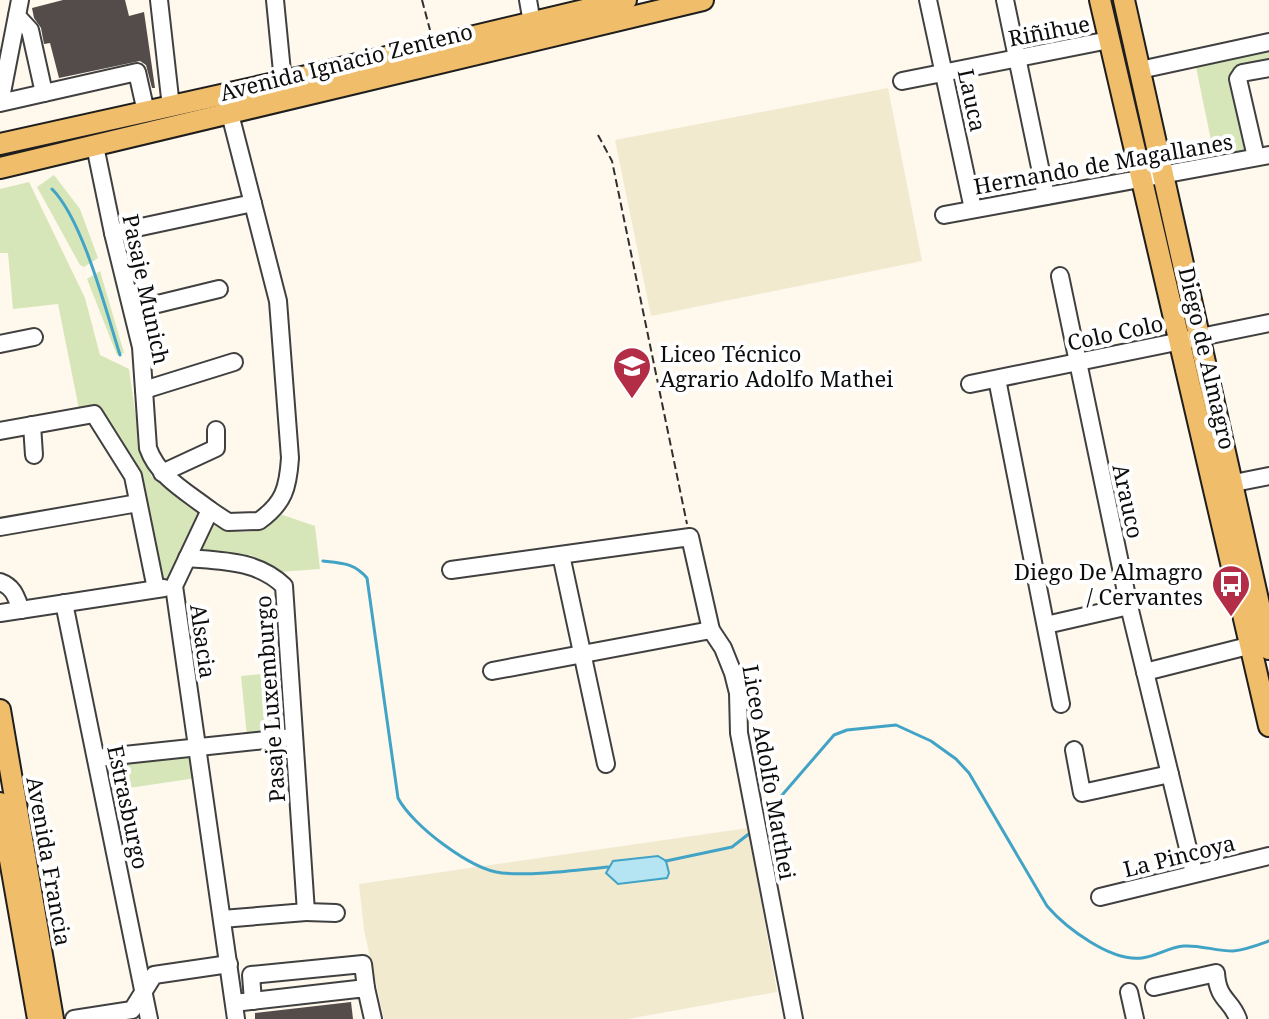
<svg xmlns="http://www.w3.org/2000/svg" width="1269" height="1019" font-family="'Noto Serif',serif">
<rect width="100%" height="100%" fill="#fef8ed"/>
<!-- farmland -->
<g fill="#f2eacf">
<polygon points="888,88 922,261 651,316 615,140"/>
<polygon points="748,828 777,992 628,1019 384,1019 364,930 359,884"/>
</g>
<!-- green -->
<g fill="#d7e6b9">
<polygon points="1269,51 1269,62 1231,70 1249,153 1215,160 1196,67"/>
<polygon points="54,175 80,209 98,258 84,267 80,265 37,187"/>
<polygon points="29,182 85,298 100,355 129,369 141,453 152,477 202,515 173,577 162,579 138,473 79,409 58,304 13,309 8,253 0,253 0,189"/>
<polygon points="100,271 124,353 117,355 87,279"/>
<path d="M280 514 315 526 320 569 279 572 251 555 196 553 213 522C241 536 258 536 280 514Z"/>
<polygon points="280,672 286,732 247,736 241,676"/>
<polygon points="192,751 196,778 109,791 106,763"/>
</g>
<!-- water -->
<polygon fill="#b5e4f2" stroke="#41a3c5" stroke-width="2" points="658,856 666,861 669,873 667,878 618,884 606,873 613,861"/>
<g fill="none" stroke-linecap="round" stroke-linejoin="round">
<!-- stream -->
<g stroke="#41a3c5" stroke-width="3">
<path d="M52 189C83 220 106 311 120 355"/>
<path d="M323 561C342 563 354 563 367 578L398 798C412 825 471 870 502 873 532 876 577 870 608 867"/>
<path d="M764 816 834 735 847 730 896 725 931 741 956 759 969 773 1047 906C1066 928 1111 962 1142 958 1157 956 1169 947 1184 946 1200 945 1216 951 1233 951 1245 950 1258 945 1269 941"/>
<polyline points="666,861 732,847 750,833"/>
</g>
</g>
<!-- building -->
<g fill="#544c4a">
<polygon points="63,0 125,0 129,16 144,12 155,88 152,88 146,65 140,61 59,78 50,43 44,44 41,28 34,18 32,8"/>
<polygon points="351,1002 353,1019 255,1019 255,1013"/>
</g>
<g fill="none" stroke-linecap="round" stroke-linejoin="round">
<defs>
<g id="minor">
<polyline points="20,0 0,103 137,72 146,112"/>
<polyline points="159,0 171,107"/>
<polyline points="275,0 283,82"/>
<polyline points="528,0 532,23"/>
<polyline points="928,0 973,209"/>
<polyline points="1005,0 1046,196"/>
<polyline points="17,16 30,30 44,93"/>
<polyline points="1140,70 1269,42"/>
<polyline points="902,81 1109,40"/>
<path d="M230 114 278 301 290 458C288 488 284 503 259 521L228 522 210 510 174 586 236 1019"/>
<path d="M95 146 113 233 141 347 148 448C158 477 187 492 210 510"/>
<polyline points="1256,157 1238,79 1242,73 1269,68"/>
<polyline points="944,215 1269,155"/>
<polyline points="113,233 253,203"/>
<polyline points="1060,276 1129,606 1194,873"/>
<polyline points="133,310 219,289"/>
<polyline points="0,344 34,337"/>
<polyline points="997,379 1061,704"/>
<polyline points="970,384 1269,323"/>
<polyline points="144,390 234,362"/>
<polyline points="32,425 34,455"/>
<polyline points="0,431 94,414 133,476 156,589"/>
<polyline points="162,473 216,448 216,430"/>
<polyline points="1224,485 1269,476"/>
<polyline points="0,527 138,503"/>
<polyline points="561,555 606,764"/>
<path d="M187 558C222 561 257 560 284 586L306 912 222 919"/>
<polyline points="451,570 690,537 711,630 723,648 733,673 738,693 739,733 794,1019"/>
<path d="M0 582C14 587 16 597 21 610"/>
<polyline points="64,603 149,1019"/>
<polyline points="0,613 164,588"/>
<polyline points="1046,625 1129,606"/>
<polyline points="492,671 711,630"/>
<polyline points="1145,672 1260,643"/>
<polyline points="1074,750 1082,793 1170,774"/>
<polyline points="96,758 294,737"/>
<polyline points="1100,897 1269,856"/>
<polyline points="306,912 336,913"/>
<path d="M1154 987 1216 973C1218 1001 1231 999 1238 1019"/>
<polyline points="1129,992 1135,1019"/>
<polyline points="253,1001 251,975 363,964 366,988"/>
<polyline points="234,1003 366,988 373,1019"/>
<polyline points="74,1019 132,1010 154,975 229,964"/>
</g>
<g id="major">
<polyline points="1100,0 1269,726"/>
<polyline points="1124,0 1269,649"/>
<polyline points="0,144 311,75 626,0"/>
<polyline points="0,168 703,0"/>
<polyline points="0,710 53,1019"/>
<polyline points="0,803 38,1019"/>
</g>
</defs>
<!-- minor casing -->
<use href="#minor" stroke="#404040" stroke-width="20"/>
<!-- major casing -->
<use href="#major" stroke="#1e1e1e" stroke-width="24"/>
<!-- path -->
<g stroke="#2f2f2f" stroke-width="2" stroke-dasharray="8 4" stroke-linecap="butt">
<polyline points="422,0 430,30"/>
<polyline points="598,135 612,161 687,524"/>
</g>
<!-- minor -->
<use href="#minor" stroke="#fff" stroke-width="16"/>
<!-- major -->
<use href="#major" stroke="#f0bd6b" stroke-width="20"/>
</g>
<!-- icons -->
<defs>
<symbol id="school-pin" viewBox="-11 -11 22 30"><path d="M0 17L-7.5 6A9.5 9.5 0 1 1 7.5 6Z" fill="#b42d47" stroke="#fff"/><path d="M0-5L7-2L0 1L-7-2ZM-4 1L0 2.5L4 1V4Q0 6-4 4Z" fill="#fff"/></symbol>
<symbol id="bus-pin" viewBox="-11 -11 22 30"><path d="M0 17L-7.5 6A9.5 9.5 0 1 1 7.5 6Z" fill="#b42d47" stroke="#fff"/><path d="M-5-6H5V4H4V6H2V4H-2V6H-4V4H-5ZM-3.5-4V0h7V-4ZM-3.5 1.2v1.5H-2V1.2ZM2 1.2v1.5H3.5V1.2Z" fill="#fff"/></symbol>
</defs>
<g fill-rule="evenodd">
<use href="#school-pin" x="610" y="344" width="44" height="60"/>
<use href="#bus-pin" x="1209" y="562" width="44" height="60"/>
</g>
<g text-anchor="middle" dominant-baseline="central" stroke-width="8" stroke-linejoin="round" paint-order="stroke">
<!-- street labels -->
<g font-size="22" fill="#0d0d0d" stroke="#fff">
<text transform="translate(1049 30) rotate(-11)">Riñihue</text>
<text transform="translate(346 61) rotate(-14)">Avenida Ignacio Zenteno</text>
<text transform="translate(973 100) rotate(78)">Lauca</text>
<text transform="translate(1103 163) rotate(-10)">Hernando de Magallanes</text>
<text transform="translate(147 289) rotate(78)">Pasaje Munich</text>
<text transform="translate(1115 332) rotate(-12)">Colo Colo</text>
<text transform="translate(1208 358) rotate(77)">Diego de Almagro</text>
<text transform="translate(1129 501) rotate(78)">Arauco</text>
<text transform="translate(204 641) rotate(82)">Alsacia</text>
<text transform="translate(269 699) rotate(-94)">Pasaje Luxemburgo</text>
<text transform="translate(770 772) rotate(80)">Liceo Adolfo Matthei</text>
<text transform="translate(129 807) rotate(78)">Estrasburgo</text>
<text transform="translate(1179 855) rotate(-14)">La Pincoya</text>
<text transform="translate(50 861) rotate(80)">Avenida Francia</text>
</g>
<!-- poi labels -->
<g font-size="22" fill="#0d0d0d" stroke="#fff" text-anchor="start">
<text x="660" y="353">Liceo Técnico<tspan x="660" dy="25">Agrario Adolfo Mathei</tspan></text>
<text x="1203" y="571" text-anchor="end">Diego De Almagro<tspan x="1203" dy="25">/ Cervantes</tspan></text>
</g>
</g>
</svg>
